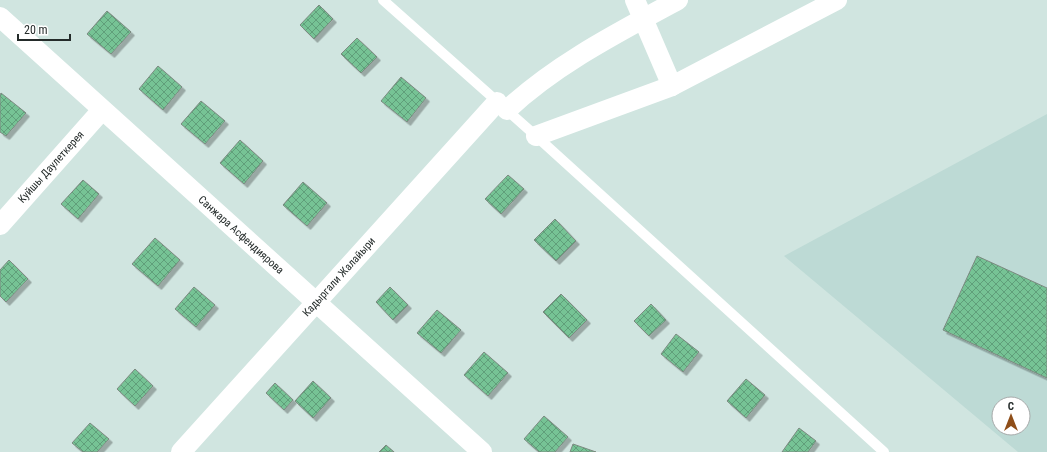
<svg xmlns="http://www.w3.org/2000/svg" width="1047" height="452" font-family="'Roboto Condensed',sans-serif">
<defs>
<pattern id="building-cross-hatch" width="8" height="8" patternUnits="userSpaceOnUse"><rect width="8" height="8" fill="#76c395"/><path d="M0 0l8 8M0 8l8-8" fill="none" stroke="#619f7a"/></pattern>
<filter id="shadow"><feDropShadow dx="3.5" dy="3.5" stdDeviation="0" flood-color="#0004"/></filter>
</defs>
<rect width="100%" height="100%" fill="#d0e5e0"/>
<!-- built -->
<path fill="#bddad5" fill-rule="evenodd" d="M1047 114V452H1018L784 256ZM999 404H1023V428H999Z"/>
<!-- building -->
<g fill="url(#building-cross-hatch)" stroke="#7c8a81" filter="url(#shadow)">
<polygon points="319,5 333,19 314,39 300,25"/>
<polygon points="107,11 131,32 111,54 87,34"/>
<polygon points="357,38 377,57 361,73 341,54"/>
<polygon points="158,66 182,87 163,110 139,89"/>
<polygon points="401,77 426,98 407,122 381,101"/>
<polygon points="1,93 26,113 6,136 0,132 0,95"/>
<polygon points="201,101 225,121 205,144 181,124"/>
<polygon points="240,140 263,161 244,184 220,163"/>
<polygon points="508,175 524,189 501,214 485,199"/>
<polygon points="83,180 99,194 78,219 61,204"/>
<polygon points="303,182 327,203 307,226 283,205"/>
<polygon points="555,219 576,241 556,261 534,240"/>
<polygon points="155,238 180,260 158,286 132,264"/>
<polygon points="977,256 1047,288 1047,378 943,330"/>
<polygon points="9,260 28,279 6,302 0,296 0,270"/>
<polygon points="194,287 215,305 196,327 175,309"/>
<polygon points="390,287 408,305 393,320 376,302"/>
<polygon points="561,294 587,320 569,338 543,312"/>
<polygon points="651,304 666,320 649,336 634,321"/>
<polygon points="437,310 461,330 441,353 417,333"/>
<polygon points="676,334 699,352 683,372 661,354"/>
<polygon points="484,352 508,373 488,396 464,375"/>
<polygon points="135,369 153,386 135,406 117,389"/>
<polygon points="746,379 765,395 746,418 727,401"/>
<polygon points="313,381 331,398 313,418 295,401"/>
<polygon points="275,383 293,400 284,410 266,393"/>
<polygon points="544,416 568,437 555,452 539,452 524,439"/>
<polygon points="90,423 109,439 97,452 83,452 72,443"/>
<polygon points="799,428 816,441 808,452 782,452"/>
<polygon points="573,444 596,452 570,452"/>
<polygon points="386,445 394,452 379,452"/>
</g>
<g fill="none" stroke-linecap="round" stroke-linejoin="round">
<!-- lane -->
<polyline stroke="#fff" stroke-width="10" points="383,0 536,136 884,452"/>
<!-- street -->
<g stroke="#fff" stroke-width="20">
<polyline points="635,0 672,86"/>
<polyline points="0,17 482,452"/>
<path d="M507 110C556 64 619 32 678 0"/>
<polyline points="536,136 672,86 837,0"/>
<polyline points="0,225 102,110"/>
<polyline points="181,452 497,102"/>
</g>
</g>
<g text-anchor="middle" dominant-baseline="central" stroke-width="3" stroke-linejoin="round" paint-order="stroke">
<!-- street labels -->
<g font-size="11" fill="#242b2a" stroke="#fff">
<text transform="translate(51 167) rotate(-48)">Куйшы Даулеткерея</text>
<text transform="translate(241 235) rotate(42)">Санжара Асфендиярова</text>
<text transform="translate(339 277) rotate(-48)">Кадыргали Жалайыри</text>
</g>
</g>
<!-- north arrow -->
<g transform="translate(1011 416)"><circle r="19" fill="#ffffff" stroke="#a7aaaa"/>
<path d="M0-3L7 15L0 10L-7 15Z" fill="#8f4e19"/>
<text y="-6" font-size="11" font-weight="bold" text-anchor="middle" fill="#242b2a">С</text>
</g>
<!-- scale -->
<path d="M18 34v6h52v-6" fill="none" stroke="#242b2a" stroke-width="2"/>
<text x="24" y="34" font-size="12" fill="#242b2a" stroke="#ffffff" stroke-width="3" paint-order="stroke">20 m</text>
</svg>
